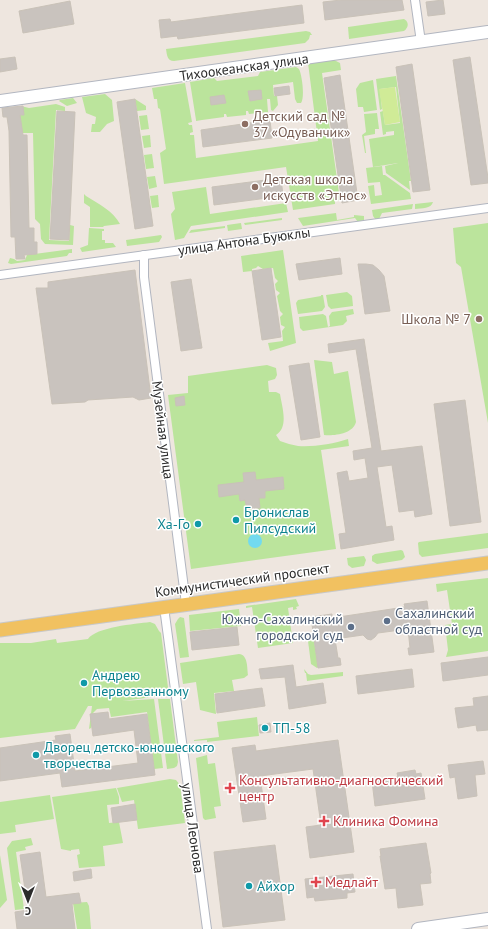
<svg xmlns="http://www.w3.org/2000/svg" width="488" height="929" font-family="'PT Sans',sans-serif">
<rect width="100%" height="100%" fill="#eee6df"/>
<!-- green -->
<g fill="#bbe49c">
<path d="M404 19C409 22 409 27 404 31L349 39 348 27Z"/>
<path d="M306 31 310 32 312 35H310L309 39 305 43 174 61C167 61 167 55 166 49Z"/>
<polygon points="334,60 340,63 341,70 322,73 340,200 335,201 335,204 293,210 286,167 164,184 160,153 166,149 160,109 158,108 157,99 154,99 152,88 185,83 192,122 188,123 189,125 192,125 193,132 190,133 190,135 194,135 196,158 318,141 308,63"/>
<path d="M296 67 299 69C302 75 305 97 301 103H297L295 99 293 82 273 85 274 96H277L278 105 273 111 271 110 270 99H267L268 112 249 114 248 111H246V115L227 117 226 114H224V117L202 120 196 121V120L190 82 214 78 217 81 258 76 260 72Z"/>
<polygon points="396,76 411,181 409,181 410,190 386,173 385,166 398,163 373,167 369,139 394,135 394,131 386,132 386,134 383,135 380,112 383,111 385,125 400,123 396,87 380,89 382,109 380,110 376,79"/>
<polygon points="373,80 377,110 364,112 363,107 358,107 356,89 360,83"/>
<polygon points="105,94 112,100 114,121 107,124 100,132 91,132 92,124 95,124 96,117 86,113 82,97"/>
<polygon points="73,98 77,103 67,106 59,101 60,100"/>
<polygon points="135,99 146,106 146,110 137,111"/>
<polygon points="56,104 65,107 65,111 56,110 49,240 69,241 70,225 74,226 73,245 45,244 41,239 40,224 35,219 33,133 20,133 20,114 21,106 29,108"/>
<polygon points="377,113 379,129 375,129 375,134 364,136 366,153 365,153 362,135 366,132 364,114"/>
<polygon points="147,115 149,129 141,130 139,116"/>
<polygon points="150,135 151,147 144,148 142,136"/>
<polygon points="152,154 154,168 146,169 144,155"/>
<polygon points="382,166 383,175 385,175 410,193 411,199 371,204 368,186 374,185 375,196 382,195 380,182 368,183 366,168"/>
<polygon points="155,176 157,187 149,189 147,177"/>
<polygon points="206,187 210,214 286,203 288,212 191,226 184,238 175,240 171,214 175,209 172,192"/>
<path d="M84 194 86 196C99 204 113 211 120 224L104 226 103 227H90V207L84 203Z"/>
<polygon points="158,195 159,207 152,208 150,196"/>
<path d="M433 202C431 209 422 208 415 209V204Z"/>
<polygon points="413,204 412,209 382,213 379,219 376,220 373,216 372,210"/>
<polygon points="336,213 337,220 354,217 354,215 364,216 364,220 358,222 355,218 303,226 298,218"/>
<polygon points="282,218 282,220 245,225 244,223"/>
<polygon points="241,223 242,229 228,231 227,225"/>
<polygon points="488,223 488,423 461,267 456,263 453,228"/>
<polygon points="225,226 225,228 189,233 191,230"/>
<polygon points="89,228 104,229 104,231 102,231 102,240 105,240 105,243 113,243 116,247 82,252 80,248 88,245"/>
<polygon points="161,235 162,237 159,242 127,246 126,240"/>
<polygon points="72,249 72,253 69,253 67,256 11,264 8,263 10,258 14,259 17,261 25,260 27,255"/>
<polygon points="283,250 296,343 270,351 268,343 283,341 282,331 285,327 281,325 280,317 283,314 280,311 277,296 280,293 276,290 275,284 278,281 275,278 273,268 263,269 258,266 256,268 252,269 252,271 243,272 241,256"/>
<polygon points="347,292 352,296 353,306 331,309 328,306 326,295"/>
<polygon points="321,295 323,295 325,307 322,311 298,314 296,303 298,300 321,296"/>
<polygon points="353,309 354,314 346,316 347,321 343,325 303,331 300,328 299,317 323,314 326,316 328,327 330,326 329,316 332,312"/>
<path d="M314 360 332 362 334 374 348 371 356 422C353 434 334 436 324 435Z"/>
<path d="M267 365 276 368 277 375 275 379 268 381 269 392H276L280 394C282 407 289 427 276 435L280 441C286 443 292 445 298 446 314 447 333 444 348 439L349 446 321 450 336 549 191 569 168 395 188 393V376Z"/>
<polygon points="488,533 488,548 422,557 419,554 418,543 419,542"/>
<polygon points="401,550 403,551 405,557 402,560 377,564 372,561 372,556 375,554"/>
<polygon points="364,556 366,560 364,566 352,568 348,565 347,558"/>
<polygon points="488,578 488,651 446,657 448,650 445,625 452,624 447,590 437,592 436,584"/>
<polygon points="296,599 299,606 296,607 297,609 293,610 293,607 288,608 293,643 258,648 252,607 246,608 246,606"/>
<polygon points="239,609 241,626 190,631 189,615"/>
<polygon points="180,617 184,618 189,657 180,658 175,624 178,619"/>
<path d="M150 622 155 624 159 631 161 633 169 695 122 701 154 699 163 768 154 769 147 712 111 717 109 708 97 709 93 713 91 728 89 729 92 706H88L75 729 0 738V643H31L56 639 57 643 88 639C96 627 135 624 150 622Z"/>
<polygon points="314,640 318,667 317,668 311,664 308,641"/>
<path d="M239 654C248 655 247 667 248 675L244 678 232 680 234 691 214 693 216 714 200 710 196 682 183 684 180 663Z"/>
<polygon points="304,669 308,674 311,675 343,672 343,676 307,681 306,673 305,673"/>
<polygon points="158,699 170,699 178,762 177,766 174,768 167,769"/>
<polygon points="257,717 259,736 207,742 207,740 194,741 194,740 219,737 217,722"/>
<polygon points="207,755 208,764 215,763 221,806 214,807 216,818 205,820 203,818 196,758"/>
<polygon points="170,779 176,780 180,785 185,823 138,829 134,800 122,802 117,788"/>
<polygon points="116,788 119,797 119,804 107,805 109,823 119,822 123,843 103,846 105,866 79,868 77,855 80,854 79,849 71,850 71,851 61,849 52,797"/>
<polygon points="50,795 54,819 15,825 16,832 0,834 0,802"/>
<polygon points="31,838 33,845 25,847 26,850 16,852 24,909 15,910 7,848 12,841"/>
<polygon points="0,855 7,900 0,908"/>
<polygon points="87,902 89,906 91,929 77,929 73,903"/>
</g>
<!-- pitch -->
<polygon fill="#d0eb97" points="395,87 400,122 385,125 379,89"/>
<!-- water -->
<circle fill="#72daef" cx="255" cy="541" r="7"/>
<!-- building -->
<g fill="#c9c3be" stroke="#c9c2b8">
<polygon points="341,0 402,0 404,10 325,20 323,2"/>
<polygon points="443,0 445,14 428,16 426,2"/>
<polygon points="70,1 74,24 23,33 19,11"/>
<polygon points="302,5 304,23 178,39 177,36 161,38 159,20 170,19 171,22"/>
<polygon points="15,57 17,69 0,72 0,59"/>
<polygon points="470,57 488,178 488,183 471,185 453,60"/>
<polygon points="412,64 430,190 413,192 396,67"/>
<polygon points="340,75 358,200 342,203 324,78"/>
<polygon points="289,86 290,94 275,96 274,88"/>
<polygon points="261,90 262,99 250,101 248,91"/>
<polygon points="224,95 226,103 211,105 210,97"/>
<polygon points="135,99 153,226 135,229 117,102"/>
<polygon points="23,106 24,115 20,115 23,135 27,135 29,228 34,228 34,242 37,242 37,254 24,255 25,259 16,259 15,237 11,237 9,131 7,117 3,117 2,108"/>
<polygon points="57,111 75,112 69,240 50,239"/>
<polygon points="270,120 272,138 203,147 201,130"/>
<polygon points="281,178 283,196 214,205 212,187"/>
<polygon points="340,258 342,274 299,280 296,264"/>
<polygon points="358,264 366,264 373,265 379,270 384,276 390,311 365,314"/>
<polygon points="271,268 281,337 262,340 252,271"/>
<polygon points="135,270 151,398 139,400 133,397 88,400 85,402 52,404 36,288 48,288 48,282"/>
<polygon points="191,279 202,348 181,351 171,282"/>
<polygon points="364,339 381,451 422,446 432,514 415,517 414,510 399,512 392,465 377,467 386,527 392,526 394,540 341,549 339,534 346,533 337,473 347,471 349,481 368,478 365,458 354,460 353,451 372,448 356,349 329,353 328,344"/>
<polygon points="309,363 320,437 301,440 289,366"/>
<polygon points="184,396 185,405 176,406 175,398"/>
<polygon points="465,400 481,522 450,526 434,404"/>
<polygon points="255,472 256,480 283,477 284,489 265,491 265,498 259,498 260,508 247,509 245,500 240,501 239,494 219,497 218,485 244,482 243,473"/>
<polygon points="427,601 434,652 409,655 408,648 410,648 408,629 378,633 375,637 371,640 367,639 363,635 335,639 338,658 340,658 341,665 318,668 311,617 332,614 332,618 405,607 404,604"/>
<polygon points="237,627 239,645 192,650 190,632"/>
<polygon points="488,657 488,675 443,681 441,663"/>
<polygon points="293,665 296,687 323,683 326,703 289,709 285,677 261,679 259,669"/>
<polygon points="412,669 414,687 358,694 356,676"/>
<polygon points="262,688 265,706 217,713 215,694"/>
<polygon points="488,696 488,730 477,731 476,725 458,728 455,708 474,706 473,698"/>
<polygon points="108,712 109,719 147,714 155,775 62,787 60,773 0,781 0,748 56,740 55,736 70,734 75,771 138,763 134,730 93,736 90,714"/>
<polygon points="270,723 271,732 260,733 259,725"/>
<polygon points="338,740 354,852 310,858 306,827 321,825 313,769 260,776 266,819 243,822 232,748 255,745 256,751"/>
<polygon points="483,761 485,774 475,775 477,796 458,799 455,777 450,778 448,765"/>
<polygon points="415,770 416,774 421,773 425,799 375,806 372,781 398,777 397,773"/>
<polygon points="135,804 137,820 113,823 111,808"/>
<polygon points="426,843 431,873 430,874 431,883 420,884 423,905 398,908 396,888 385,889 380,856 381,856 380,849"/>
<polygon points="275,845 285,920 223,927 214,852"/>
<polygon points="40,852 46,897 79,893 81,903 72,904 75,929 17,929 15,912 28,910 20,855"/>
<polygon points="91,869 92,878 74,881 73,872"/>
<polygon points="353,874 355,892 347,893 347,898 315,901 314,897 307,898 305,879"/>
</g>
<g fill="none" stroke-linecap="round" stroke-linejoin="round">
<defs>
<g id="street">
<polyline points="415,0 421,42"/>
<polyline points="144,255 144,277 186,604"/>
<polyline points="0,275 488,208"/>
<polyline points="164,607 207,929"/>
</g>
<g id="secondary">
<polyline points="0,101 488,32"/>
<polyline points="418,929 488,919"/>
</g>
<polyline id="primary" points="0,630 488,563"/>
</defs>
<!-- street casing -->
<use href="#street" stroke="#b2b6c0" stroke-width="10"/>
<!-- secondary casing -->
<use href="#secondary" stroke="#b2b6c0" stroke-width="14"/>
<!-- primary casing -->
<use href="#primary" stroke="#c8c8c8" stroke-width="15"/>
<!-- street -->
<use href="#street" stroke="#fff" stroke-width="8"/>
<!-- secondary -->
<use href="#secondary" stroke="#fff" stroke-width="12"/>
<!-- primary -->
<use href="#primary" stroke="#f1c160" stroke-width="13"/>
</g>
<!-- markers -->
<g fill="#8d6e63" stroke="#fff" stroke-width="1.5">
<circle cx="245" cy="124" r="4"/>
<circle cx="255" cy="187" r="4"/>
<circle cx="479" cy="319" r="4"/>
</g>
<g fill="#0f9aa8" stroke="#fff" stroke-width="1.5">
<circle cx="236" cy="520" r="4"/>
<circle cx="198" cy="524" r="4"/>
<circle cx="84" cy="683" r="4"/>
<circle cx="265" cy="728" r="4"/>
<circle cx="36" cy="755" r="4"/>
<circle cx="249" cy="886" r="4"/>
</g>
<g fill="#5c6f8a" stroke="#fff" stroke-width="1.5">
<circle cx="387" cy="621" r="4"/>
<circle cx="351" cy="627" r="4"/>
</g>
<g fill="#e0444e" stroke="#fff" stroke-width="1.5">
<path d="M228 782h4v4h4v4h-4v4h-4v-4h-4v-4h4z"/>
<path d="M322 815h4v4h4v4h-4v4h-4v-4h-4v-4h4z"/>
<path d="M314 876h4v4h4v4h-4v4h-4v-4h-4v-4h4z"/>
</g>
<g text-anchor="middle" dominant-baseline="central" stroke-width="3" stroke-linejoin="round" paint-order="stroke">
<!-- street labels -->
<g font-size="14" fill="#2c2c2c" stroke="#fff">
<text transform="translate(244 67) rotate(-8)">Тихоокеанская улица</text>
<text transform="translate(244 241) rotate(-8)">улица Антона Буюклы</text>
<text transform="translate(163 430) rotate(83)">Музейная улица</text>
<text transform="translate(242 580) rotate(-8)">Коммунистический проспект</text>
<text transform="translate(193 828) rotate(82)">улица Леонова</text>
</g>
<!-- education labels -->
<g font-size="14" fill="#785e54" stroke="#fff" text-anchor="start">
<text x="253" y="116">Детский сад №<tspan x="253" dy="16">37 «Одуванчик»</tspan></text>
<text x="263" y="179">Детская школа<tspan x="263" dy="16">искусств «Этнос»</tspan></text>
<text x="471" y="319" text-anchor="end">Школа № 7</text>
</g>
<!-- culture labels -->
<g font-size="14" fill="#0d838f" stroke="#fff" text-anchor="start">
<text x="244" y="512">Бронислав<tspan x="244" dy="16">Пилсудский</tspan></text>
<text x="190" y="524" text-anchor="end">Ха-Го</text>
<text x="92" y="675">Андрею<tspan x="92" dy="16">Первозванному</tspan></text>
<text x="273" y="728">ТП-58</text>
<text x="44" y="747">Дворец детско-юношеского<tspan x="44" dy="16">творчества</tspan></text>
<text x="257" y="886">Айхор</text>
</g>
<!-- service labels -->
<g font-size="14" fill="#4e5e75" stroke="#fff" text-anchor="start">
<text x="395" y="613">Сахалинский<tspan x="395" dy="16">областной суд</tspan></text>
<text x="343" y="619" text-anchor="end">Южно-Сахалинский<tspan x="343" dy="16">городской суд</tspan></text>
</g>
<!-- health labels -->
<g font-size="14" fill="#be3a42" stroke="#fff" text-anchor="start">
<text x="239" y="780">Консультативно-диагностический<tspan x="239" dy="16">центр</tspan></text>
<text x="333" y="821">Клиника Фомина</text>
<text x="325" y="882">Медлайт</text>
</g>
</g>
<!-- north arrow -->
<g transform="translate(28 901) rotate(180)" stroke="#ffffff" stroke-width="3" paint-order="stroke">
<path d="M0-3L7 15L0 10L-7 15Z" fill="#2c2c2c"/>
<text y="-6" font-size="11" font-weight="bold" text-anchor="middle" fill="#2c2c2c">С</text>
</g>
</svg>
